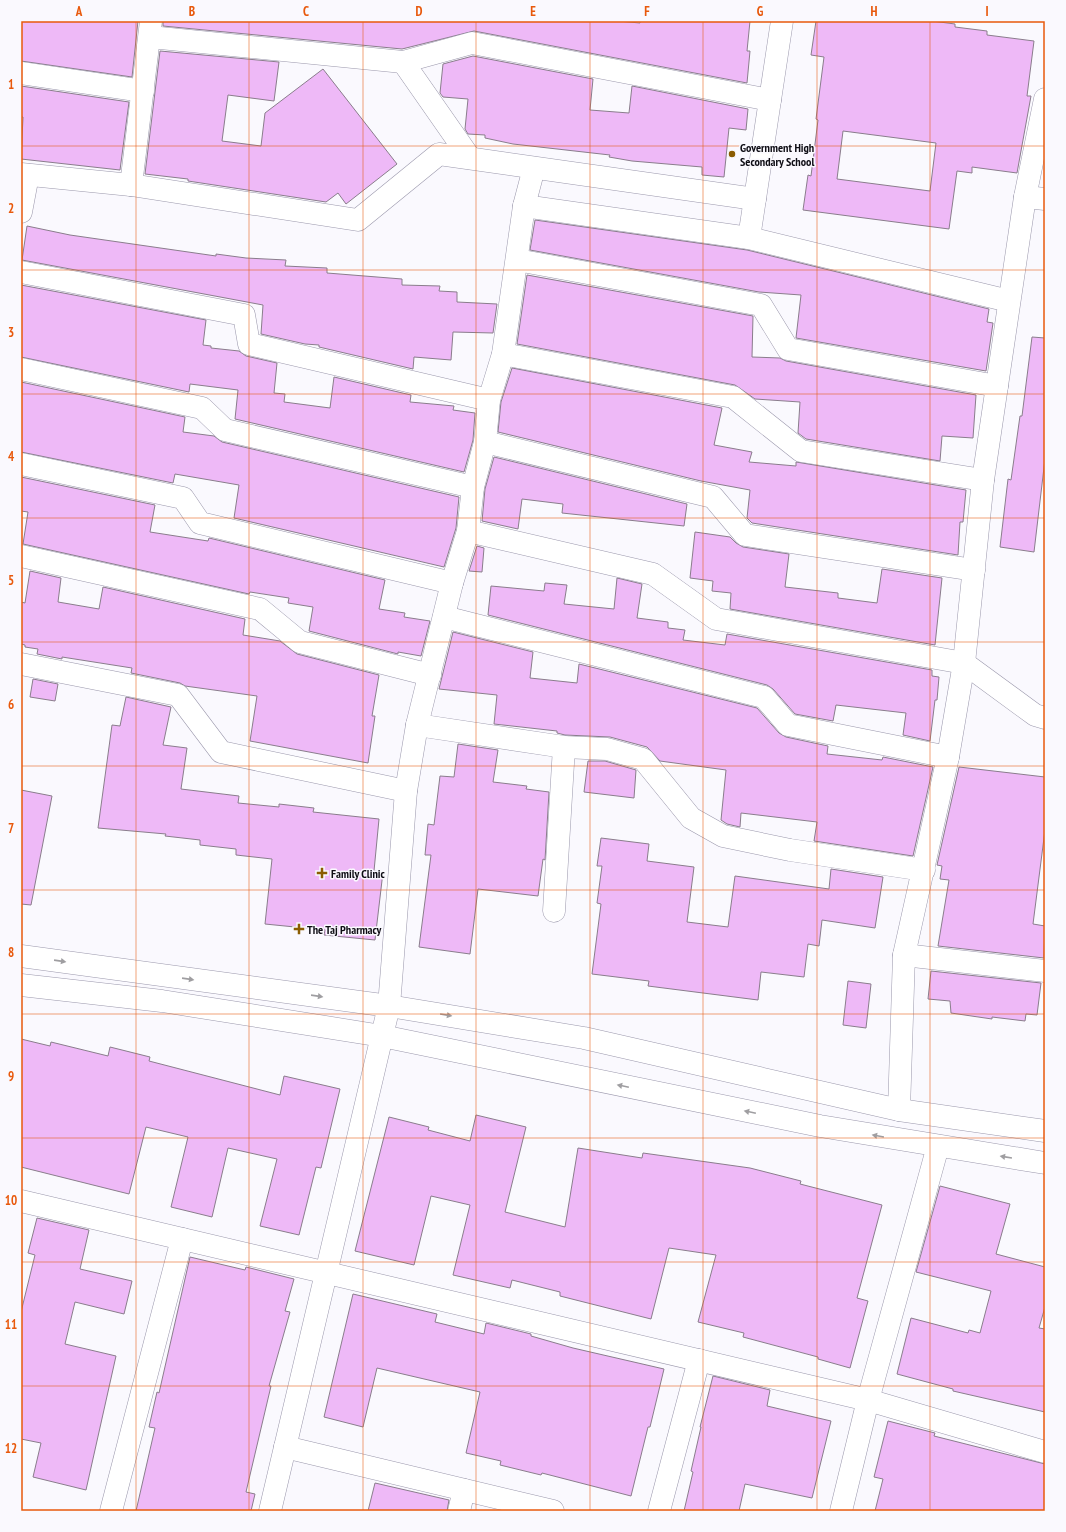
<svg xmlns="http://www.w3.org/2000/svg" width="1066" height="1532" font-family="'PT Sans Narrow',sans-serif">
<rect width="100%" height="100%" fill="#faf9fe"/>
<!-- building -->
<g fill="#eeb9f7" stroke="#8a7d8c" fill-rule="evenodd">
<polygon points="21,21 138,21 132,77 21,61"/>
<polygon points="163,21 618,21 640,23 640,21 750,21 747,51 750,51 747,83 474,31 402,49 163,26"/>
<path d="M816 21H932L955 24V27L987 31V35L1034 41 1027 96H1031L1017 173 972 167V173L957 171 949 229 803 210 808 175 811 176 818 120 816 119 824 57 811 55ZM843 131 936 143 930 191 837 179Z"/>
<polygon points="160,51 279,62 274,101 228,95 222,141 261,146 265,113 323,69 397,164 346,204 338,193 326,202 188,181 188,179 145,174"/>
<polygon points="473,56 593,79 590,110 629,113 632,86 748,109 746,130 729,128 724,177 702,175 702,167 632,161 609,157 610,155 513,144 485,138 485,135 468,134 465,129 468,99 443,97 440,93 443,64"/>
<polygon points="21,86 129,102 120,170 21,159 23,117 21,117"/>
<polygon points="535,220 747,250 989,309 987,322 993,323 986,371 796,338 801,295 759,292 530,250"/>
<polygon points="27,226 70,235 216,256 216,254 246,258 286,260 285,266 327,268 327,273 402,279 402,285 440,286 439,291 457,292 457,302 497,304 493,333 453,332 451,360 414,357 413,369 319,347 319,345 305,344 261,334 263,305 22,260"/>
<polygon points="527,275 753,316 752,357 780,358 786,361 976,395 973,438 942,436 940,461 806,439 798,433 800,402 755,399 735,385 517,344"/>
<polygon points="21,285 206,320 203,345 211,346 211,348 239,351 246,356 277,363 274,393 285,394 284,402 330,408 334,377 411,395 410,402 454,406 453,410 475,413 473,440 464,472 235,419 238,390 190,384 189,392 21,357"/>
<polygon points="1032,337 1045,338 1045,459 1034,552 1000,547 1008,479 1011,480 1020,416 1022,416"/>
<polygon points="512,368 722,408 714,445 752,452 749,462 796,466 796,462 966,490 963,522 960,522 958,555 752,523 747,518 750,490 701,481 498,432 501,402"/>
<polygon points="21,382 185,417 183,432 214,436 222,442 459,497 456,528 444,567 234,518 239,485 175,474 173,483 21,452"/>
<polygon points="494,457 687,504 684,526 562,513 563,504 522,499 518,529 482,521 485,489"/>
<polygon points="21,477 155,505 150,532 208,541 209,538 385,580 379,609 405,613 404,617 430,621 421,656 398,652 398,654 309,631 313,607 288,603 289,598 250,592 249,594 23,544 28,512 21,511"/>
<polygon points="695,532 730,537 736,543 743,547 789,554 785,587 838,593 838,598 877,603 882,569 942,578 935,645 730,609 731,593 712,591 713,581 690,578"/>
<polygon points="477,546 484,548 482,572 469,571"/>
<polygon points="30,571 61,578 58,602 99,609 103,587 245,619 243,635 280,641 297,654 379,675 372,716 375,716 368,763 250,741 257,696 185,686 180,683 131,673 132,668 62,657 62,659 37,654 38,649 25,647 25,645 21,644 21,602 25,603"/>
<polygon points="617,578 642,584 637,618 668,622 668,628 685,630 683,640 725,645 727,634 932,670 932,676 939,677 937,700 935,700 930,741 903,735 906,713 836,705 833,721 795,714 773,689 767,685 488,615 491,586 544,591 545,583 567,585 564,604 614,609"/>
<polygon points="453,632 533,652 530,678 577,683 579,664 757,708 779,733 786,737 828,746 827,754 882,760 883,757 933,767 913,856 814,841 817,822 741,813 740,827 727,824 721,820 726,770 660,761 647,747 610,737 565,735 557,733 557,731 494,724 497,695 439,689"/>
<polygon points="33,679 58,684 55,701 30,697"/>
<polygon points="126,697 171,707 163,745 187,748 181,789 239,796 238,803 279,807 279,804 314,808 313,812 379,819 374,871 383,872 375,940 324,935 325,930 265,924 272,859 236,855 236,849 200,845 200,840 165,836 166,834 98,828 112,725 120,726"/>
<polygon points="458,744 498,750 493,782 527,786 526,789 549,792 545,860 543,859 538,896 478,889 470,954 419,947 431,855 425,855 428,824 434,825 440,776 454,777"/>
<polygon points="588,761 605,761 636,770 634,798 584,792"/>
<polygon points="959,767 1045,777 1045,830 1033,924 1045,926 1044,958 938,946 949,880 940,879 942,866 937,865"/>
<polygon points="21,790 52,796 31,905 21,904"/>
<polygon points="601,838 649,844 647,861 694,867 687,922 728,927 735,876 829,889 831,869 883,877 875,928 822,920 819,946 808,944 804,977 761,972 758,1000 648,986 649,981 592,974 601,904 597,903 602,866 597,866"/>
<polygon points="931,971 1041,983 1037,1015 1026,1014 1025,1021 992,1017 992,1019 951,1013 950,1001 928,999"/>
<polygon points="848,981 871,984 866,1028 843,1025"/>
<polygon points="21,1039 50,1046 51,1042 108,1056 110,1047 150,1057 149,1061 280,1095 284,1076 340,1089 321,1168 316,1167 299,1235 260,1226 277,1159 228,1148 212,1217 171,1207 188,1137 146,1127 129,1194 21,1167"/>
<polygon points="476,1115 526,1127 505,1212 565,1227 578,1148 642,1158 643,1153 750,1168 801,1181 800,1184 882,1205 857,1298 868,1301 850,1368 818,1359 818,1357 743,1337 744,1333 698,1322 716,1255 669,1248 651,1319 560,1296 560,1292 512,1280 510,1288 453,1275 470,1205 431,1196 414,1265 355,1251 389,1117 429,1127 428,1130 470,1141"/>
<polygon points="940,1186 1010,1204 996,1254 1045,1267 1045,1307 1039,1328 1045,1329 1045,1412 953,1391 953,1389 897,1374 911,1318 968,1333 969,1330 980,1333 991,1291 916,1272"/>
<polygon points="37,1218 89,1230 80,1269 132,1281 124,1314 75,1302 65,1344 116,1356 86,1490 33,1477 41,1443 21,1439 21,1312 35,1255 28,1253"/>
<polygon points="190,1257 245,1270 246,1267 294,1279 285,1311 290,1312 269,1386 271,1386 246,1492 255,1494 251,1511 136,1511 155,1428 149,1427 157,1392 159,1393"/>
<polygon points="353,1294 437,1314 435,1322 484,1334 486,1323 531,1334 531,1336 573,1348 664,1369 650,1427 648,1427 631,1496 542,1473 541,1475 500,1465 501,1461 466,1453 480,1392 377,1368 363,1427 324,1417"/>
<polygon points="713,1376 770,1390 767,1406 831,1421 812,1498 745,1484 739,1511 684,1511 693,1472 691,1471 701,1427 700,1427"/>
<polygon points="888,1421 935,1433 934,1436 1045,1464 1045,1511 875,1511 883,1479 874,1477"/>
<polygon points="375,1483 449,1500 447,1511 368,1511"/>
</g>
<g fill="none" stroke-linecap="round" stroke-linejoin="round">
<defs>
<g id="minor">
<polyline points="150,37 403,62 472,43 770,100"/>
<polyline points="403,62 470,158"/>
<polyline points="21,73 143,91"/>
<polyline points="21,174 131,185 358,220 439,154 755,199"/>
<polyline points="131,185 151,21"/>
<polyline points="1025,197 1045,199"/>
<polyline points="524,206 749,238 1009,301"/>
<polyline points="21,212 28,175"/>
<polyline points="749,238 782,21"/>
<polyline points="517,260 761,305 788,349 997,386"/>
<polyline points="21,272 244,315 249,344 489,400"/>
<polyline points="503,354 733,397 801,451 983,480"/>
<polyline points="21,369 202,408 225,430 473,487"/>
<polyline points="485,442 713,497 745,535 974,570"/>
<polyline points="21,464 183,498 200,523 452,583"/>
<polyline points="468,531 653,574 716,619 964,663 1035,715 1045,718"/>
<polyline points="21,556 260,609 300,642 430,675"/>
<polyline points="444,617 764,697 788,725 948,757"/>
<polyline points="21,664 178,695 221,752 406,791"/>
<polyline points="417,725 564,747 607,749 643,759 691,818 723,836 790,850 924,870"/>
<polyline points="554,911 564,747"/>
<polyline points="904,955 1045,971"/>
<polyline points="899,1110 904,955 948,757 964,663 983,480 1025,197 1045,99"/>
<polyline points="21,1201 868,1400 1045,1452"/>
<polyline points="285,1447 553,1511"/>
<polyline points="111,1511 182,1239"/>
<polyline points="270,1511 389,1006 406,791 417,725 452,583 468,531 473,487 485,442 489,400 503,354 524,206 534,168"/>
<polyline points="459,1511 464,1490"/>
<polyline points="659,1511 699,1360"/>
<polyline points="841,1511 868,1400 938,1146"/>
</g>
<g id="major">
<polyline points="21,956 389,1006 584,1038 899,1110 1045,1131"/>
<polyline points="21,985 162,1001 382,1036 820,1126 1045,1163"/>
</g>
</defs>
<!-- minor casing -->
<use href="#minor" stroke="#9b98ac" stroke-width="23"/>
<!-- major casing -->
<use href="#major" stroke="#9b98ac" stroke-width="23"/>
<!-- minor -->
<use href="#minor" stroke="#fff" stroke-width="22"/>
<!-- major -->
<use href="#major" stroke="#fff" stroke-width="22"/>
</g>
<!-- one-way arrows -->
<defs><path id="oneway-solid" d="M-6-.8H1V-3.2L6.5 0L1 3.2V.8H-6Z"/></defs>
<g fill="#9f9ea1">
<use href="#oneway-solid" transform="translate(60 961) rotate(8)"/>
<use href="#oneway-solid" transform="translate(188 979) rotate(8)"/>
<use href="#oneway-solid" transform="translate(317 996) rotate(8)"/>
<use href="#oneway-solid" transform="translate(446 1015) rotate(9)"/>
<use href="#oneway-solid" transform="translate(623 1086) rotate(-168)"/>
<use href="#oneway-solid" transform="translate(750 1112) rotate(-168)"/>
<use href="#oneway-solid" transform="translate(878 1136) rotate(-170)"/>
<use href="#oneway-solid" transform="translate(1006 1157) rotate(-171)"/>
</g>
<!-- grid -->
<path fill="none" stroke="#e8590c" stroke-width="1" stroke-opacity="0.55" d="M136 21V1511M249 21V1511M363 21V1511M476 21V1511M590 21V1511M703 21V1511M817 21V1511M930 21V1511M21 146H1045M21 270H1045M21 394H1045M21 518H1045M21 642H1045M21 766H1045M21 890H1045M21 1014H1045M21 1138H1045M21 1262H1045M21 1386H1045"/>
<!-- markers -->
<g fill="#8b5c01" stroke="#faf9fe" stroke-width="1.5">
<circle cx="732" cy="154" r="4"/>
<path d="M320 867h4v4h4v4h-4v4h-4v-4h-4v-4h4z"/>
<path d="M297 923h4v4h4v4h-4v4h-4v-4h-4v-4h4z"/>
</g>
<g text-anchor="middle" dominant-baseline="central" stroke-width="3" stroke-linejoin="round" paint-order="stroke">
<!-- poi labels -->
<g font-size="12" font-weight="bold" fill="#0e0d14" stroke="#faf9fe" text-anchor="start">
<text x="740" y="147">Government High<tspan x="740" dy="14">Secondary School</tspan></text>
<text x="331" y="873">Family Clinic</text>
<text x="307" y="929">The Taj Pharmacy</text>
</g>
</g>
<!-- border -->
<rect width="1066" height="1532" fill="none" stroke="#faf9fe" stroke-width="44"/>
<rect x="22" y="22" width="1022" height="1488" fill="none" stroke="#e8590c" stroke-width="1.5"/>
<g font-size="13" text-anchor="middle" font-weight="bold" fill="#e8590c">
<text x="79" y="16">A</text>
<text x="192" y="16">B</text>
<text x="306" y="16">C</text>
<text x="419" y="16">D</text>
<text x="533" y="16">E</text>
<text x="647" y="16">F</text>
<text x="760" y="16">G</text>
<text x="874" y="16">H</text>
<text x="987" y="16">I</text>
<text x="11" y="89">1</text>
<text x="11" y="213">2</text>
<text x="11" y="337">3</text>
<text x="11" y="461">4</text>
<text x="11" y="585">5</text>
<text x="11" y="709">6</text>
<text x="11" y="833">7</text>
<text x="11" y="957">8</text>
<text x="11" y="1081">9</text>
<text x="11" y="1205">10</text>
<text x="11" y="1329">11</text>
<text x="11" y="1453">12</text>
</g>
</svg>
